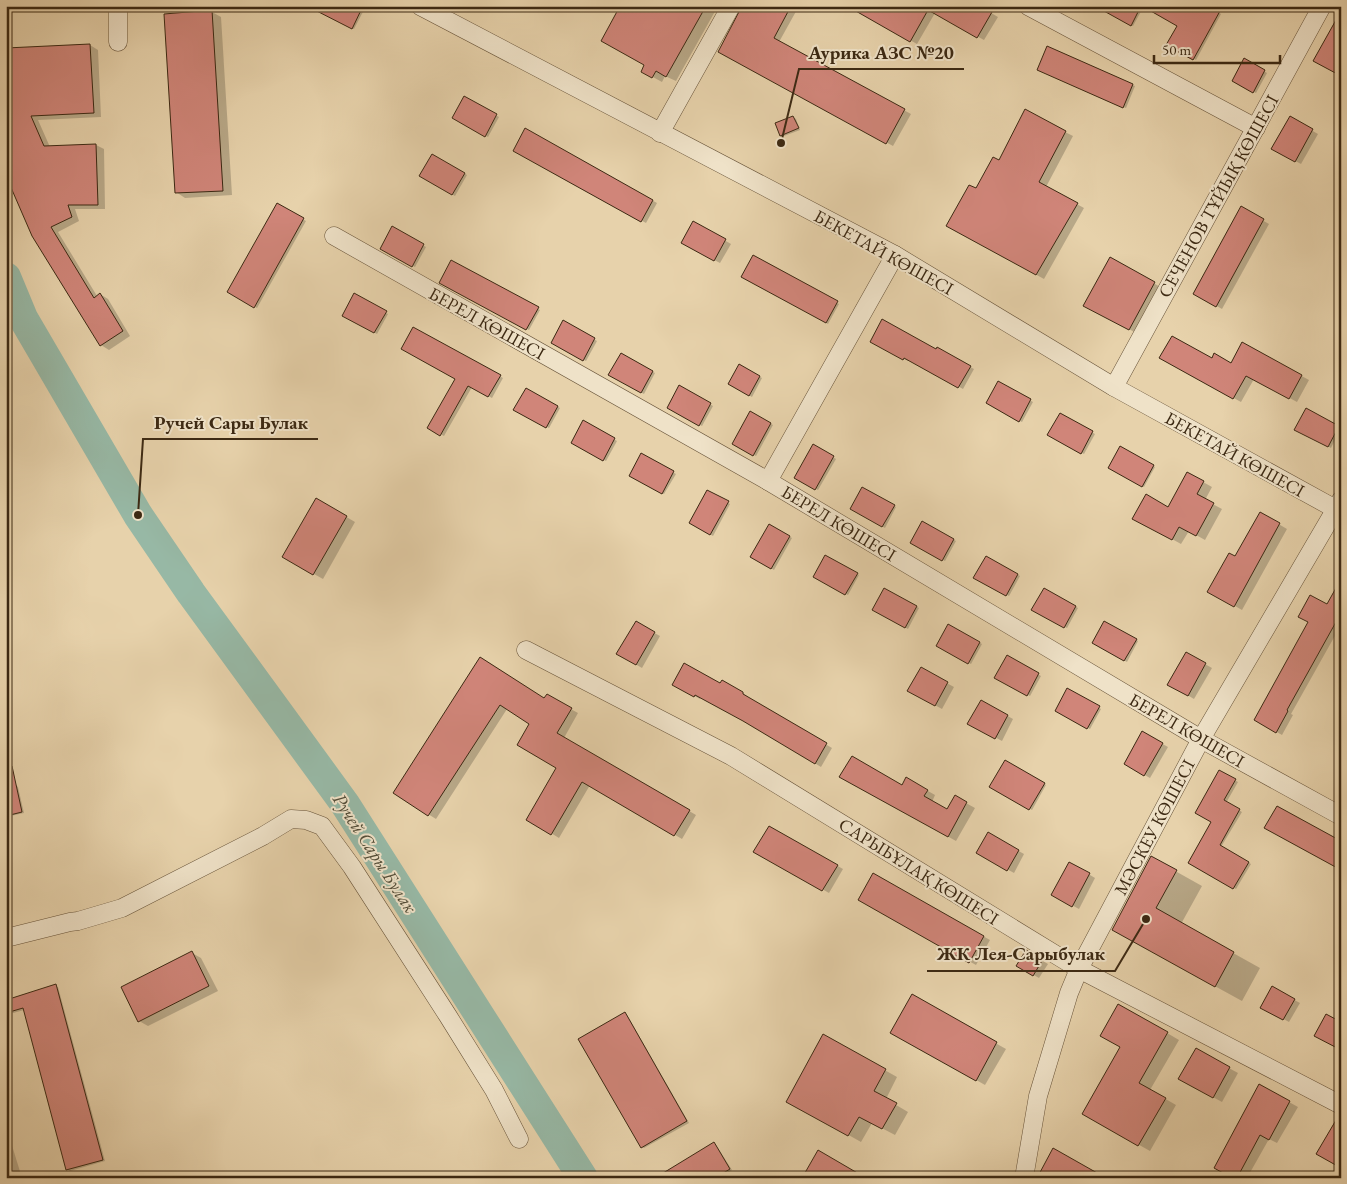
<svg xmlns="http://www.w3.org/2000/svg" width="1347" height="1184" font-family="'EB Garamond',serif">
<rect width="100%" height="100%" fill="#e7d2ab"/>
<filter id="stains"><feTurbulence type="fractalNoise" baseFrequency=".004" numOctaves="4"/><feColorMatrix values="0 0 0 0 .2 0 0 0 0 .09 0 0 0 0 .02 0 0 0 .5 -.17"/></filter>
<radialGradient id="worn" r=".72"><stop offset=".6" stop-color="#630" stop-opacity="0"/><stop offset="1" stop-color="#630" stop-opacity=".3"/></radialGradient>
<!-- shadow -->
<g fill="#0003">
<polygon points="309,6 366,6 354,29"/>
<polygon points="533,6 542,6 540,10"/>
<polygon points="622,6 718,6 676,81 665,76 662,82 651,76"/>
<polygon points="747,6 799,6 779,42 911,114 893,146 719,51"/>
<polygon points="849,6 979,6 998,17 984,40 935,13 917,44"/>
<polygon points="1096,6 1144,6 1133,26"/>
<polygon points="1208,6 1221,14 1196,60 1168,44 1178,25"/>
<polygon points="212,12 221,17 232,195 185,198 176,192"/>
<polygon points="90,45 98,50 101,117 38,120 50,147 96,145 104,149 105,209 75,209 79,221 58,232 97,296 100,294 108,299 130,336 109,350 101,345 33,235 6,49"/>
<polygon points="1048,47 1135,86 1126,108 1041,71"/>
<polygon points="1245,60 1267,73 1256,93 1234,80"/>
<polygon points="464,98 499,117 488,137 453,118"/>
<polygon points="793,117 796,119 800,130 784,136 781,135"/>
<polygon points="1290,118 1318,134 1301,164 1273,149"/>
<polygon points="525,130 657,203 646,223 514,150"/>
<polygon points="1065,132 1073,136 1046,187 1084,208 1044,279 948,226 999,162"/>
<polygon points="433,155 467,175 455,196 421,176"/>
<polygon points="277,205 306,221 257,308 229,292"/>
<polygon points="1241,208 1269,224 1222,309 1194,293"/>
<polygon points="693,222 731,244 720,263 682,243"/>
<polygon points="392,228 426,247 415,267 381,248"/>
<polygon points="754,257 839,304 828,324 743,277"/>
<polygon points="1110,259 1164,289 1138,334 1085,305"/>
<polygon points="452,262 540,310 529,330 441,282"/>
<polygon points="355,295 388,314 377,334 344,315"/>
<polygon points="563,322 597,341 586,361 552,342"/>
<polygon points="414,328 503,378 492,398 472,387 444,436 429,428 457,378"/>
<polygon points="871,341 936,351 937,349 974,369 963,389 909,359 908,361"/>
<polygon points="1242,344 1309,380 1297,402 1254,379 1241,402 1161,358 1231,364"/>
<polygon points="621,355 655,373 644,394 610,375"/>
<polygon points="740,366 762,378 752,397 729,384"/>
<polygon points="998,383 1033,402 1022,422 987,403"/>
<polygon points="679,387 713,406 702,426 668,407"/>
<polygon points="526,390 560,408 549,428 515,409"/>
<polygon points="1306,410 1341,428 1331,448 1296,429"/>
<polygon points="751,413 773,425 756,456 734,444"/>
<polygon points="1060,415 1095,434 1084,454 1049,435"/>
<polygon points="583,422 617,441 606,461 572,442"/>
<polygon points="813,446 836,459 818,490 796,478"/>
<polygon points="1121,448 1155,467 1144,487 1110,468"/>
<polygon points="642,455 676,474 664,494 631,475"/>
<polygon points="1187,473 1212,487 1205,500 1222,509 1205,540 1189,531 1181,544 1134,518 1168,508"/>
<polygon points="863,489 896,507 885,528 852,509"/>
<polygon points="708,491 730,504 713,536 690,523"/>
<polygon points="316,499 355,522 323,579 283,557"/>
<polygon points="1260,513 1287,529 1242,610 1209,591 1235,557"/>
<polygon points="922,522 956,541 945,561 911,543"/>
<polygon points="769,525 792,538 774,570 751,557"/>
<polygon points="825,557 859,575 848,595 814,577"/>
<polygon points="986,557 1020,576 1009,596 975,577"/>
<polygon points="1341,582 1341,625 1291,714 1293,715 1282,735 1256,720"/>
<polygon points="1044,589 1078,608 1067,628 1033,609"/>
<polygon points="885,590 919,608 908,629 874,610"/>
<polygon points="636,623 660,636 642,668 618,654"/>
<polygon points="1105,623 1138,641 1127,662 1094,643"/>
<polygon points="948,626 982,644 971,664 937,646"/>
<polygon points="1187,654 1212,668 1194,699 1169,684"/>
<polygon points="1007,657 1041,676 1030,696 996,677"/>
<polygon points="481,658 545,699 547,696 578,713 564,738 696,815 682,839 590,785 559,838 528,819 558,767 531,724 507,709 436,819 394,793"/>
<polygon points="921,669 954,687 942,709 909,691"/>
<polygon points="674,684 743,693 748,697 748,698 832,748 821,767 747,722 701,697 700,699"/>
<polygon points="1067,690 1101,709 1090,729 1056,710"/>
<polygon points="981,701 1013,719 1002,741 969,723"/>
<polygon points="1143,733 1168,747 1150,778 1125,764"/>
<polygon points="1005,762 1046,785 1032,810 991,787"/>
<polygon points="1220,772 1238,782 1226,803 1242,812 1221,847 1251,864 1236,889 1190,863 1213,822"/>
<polygon points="841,777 903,787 907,779 935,795 932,802 947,810 955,797 975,808 956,841"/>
<polygon points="16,785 18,787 24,813 6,817 6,788"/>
<polygon points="769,827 843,869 829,893 755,851"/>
<polygon points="989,834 1024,854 1014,873 978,853"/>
<polygon points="1152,858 1202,886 1181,924 1260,968 1242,1001 1140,945"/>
<polygon points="1070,863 1095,878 1079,909 1053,895"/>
<polygon points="873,875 990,940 976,965 859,900"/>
<polygon points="1026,951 1048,964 1039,978 1018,966"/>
<polygon points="192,953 201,958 218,991 148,1026 139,1021"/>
<polygon points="55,986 58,987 105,1161 70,1171 67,1169 24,1010 6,1015 6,1000"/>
<polygon points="1272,988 1300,1003 1289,1022 1262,1007"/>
<polygon points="912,996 1006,1049 985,1085 892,1032"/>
<polygon points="1119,1005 1179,1040 1150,1090 1176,1105 1150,1151 1084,1114 1122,1047"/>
<polygon points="625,1014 627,1015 689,1123 644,1148 642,1147"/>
<polygon points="824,1036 897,1077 886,1099 908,1112 895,1135 872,1123 861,1142 788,1101"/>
<polygon points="1196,1050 1238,1073 1222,1102 1180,1079"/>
<polygon points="1260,1086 1298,1107 1277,1143 1269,1139 1247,1178 1234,1178"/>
<polygon points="6,1126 22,1178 6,1178"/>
<polygon points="714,1143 716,1145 732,1170 720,1178 657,1178"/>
</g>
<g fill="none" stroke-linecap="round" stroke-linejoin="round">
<!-- river -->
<polyline stroke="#97b8a5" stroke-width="30" points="6,277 23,318 138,515 191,593 345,804 583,1178"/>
</g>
<!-- building -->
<g fill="#d08579" stroke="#3c2913">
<polygon points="307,6 363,6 352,29"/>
<polygon points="620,6 706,6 666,77 656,71 652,78 641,72 644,65 601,41"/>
<polygon points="742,6 791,6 774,38 905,109 886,144 718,52"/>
<polygon points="847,6 982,6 992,12 977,38 928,10 910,42"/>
<polygon points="1095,6 1141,6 1131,26"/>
<polygon points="1142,6 1211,6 1220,11 1193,60 1166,45 1177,26"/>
<polygon points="212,10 223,191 175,193 164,14"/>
<polygon points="1341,11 1341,76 1313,61"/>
<polygon points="90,44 94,113 31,116 44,146 96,144 98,205 68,205 72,217 51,227 94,298 100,293 123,331 100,346 32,236 6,176 6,48"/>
<polygon points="1047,46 1133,84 1123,108 1037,70"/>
<polygon points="1244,58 1265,70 1253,93 1232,81"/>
<polygon points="464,96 497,114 485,137 452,118"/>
<polygon points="1025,109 1066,131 1039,182 1078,203 1036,275 946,226 969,185 976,188 993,157 999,160"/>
<polygon points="793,116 799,128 780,136 775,123"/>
<polygon points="1290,116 1313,129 1295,162 1271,149"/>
<polygon points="525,128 653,200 641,222 513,151"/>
<polygon points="432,154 465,173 452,195 419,176"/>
<polygon points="277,203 304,218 254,308 227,292"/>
<polygon points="1241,206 1264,219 1216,307 1193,294"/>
<polygon points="693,221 726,239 714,261 681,243"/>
<polygon points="392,226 424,244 412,267 380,249"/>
<polygon points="753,255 838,301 826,323 741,277"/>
<polygon points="1110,257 1155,282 1129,330 1083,306"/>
<polygon points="451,260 539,307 526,330 439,283"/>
<polygon points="354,293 387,311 374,333 342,316"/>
<polygon points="882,319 936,349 937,347 971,366 958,388 904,358 903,360 870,342"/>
<polygon points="563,320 595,338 583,361 551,343"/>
<polygon points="413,327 501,375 488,397 468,386 440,436 427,428 455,379 401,349"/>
<polygon points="1172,336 1212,358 1214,353 1231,363 1242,342 1302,375 1289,399 1246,376 1233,399 1159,358"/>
<polygon points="621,353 653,371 641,393 608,375"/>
<polygon points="739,364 760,376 749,396 728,384"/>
<polygon points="998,381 1031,399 1019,422 986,403"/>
<polygon points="679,385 711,403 699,426 667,408"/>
<polygon points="526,388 558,406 546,428 513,410"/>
<polygon points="1306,408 1339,426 1328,447 1294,430"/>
<polygon points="750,411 771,423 753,456 732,444"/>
<polygon points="1060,413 1093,431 1081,454 1047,435"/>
<polygon points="583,420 615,438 603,461 571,443"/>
<polygon points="813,444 834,456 815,490 794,478"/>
<polygon points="1120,446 1154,465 1142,487 1108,468"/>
<polygon points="641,453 674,471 662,494 629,476"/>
<polygon points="1187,472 1204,481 1197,494 1214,503 1196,536 1179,527 1172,540 1132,519 1146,494 1168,507"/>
<polygon points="862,487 895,505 882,527 850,509"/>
<polygon points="707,490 729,501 710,535 689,523"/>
<polygon points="316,498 347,516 313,575 282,557"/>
<polygon points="1260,512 1280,523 1234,607 1207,592 1229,553 1235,556"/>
<polygon points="922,521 954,539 942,561 910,543"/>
<polygon points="769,524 790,536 771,569 750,557"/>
<polygon points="825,555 858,573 845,595 813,577"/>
<polygon points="986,556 1018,574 1006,596 973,578"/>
<polygon points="1341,579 1341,613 1287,710 1288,711 1276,733 1254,720 1308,622 1298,617 1310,595 1327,604"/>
<polygon points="884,588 917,606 905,628 872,610"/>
<polygon points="1044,588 1076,606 1064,628 1031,610"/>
<polygon points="636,621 655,632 636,665 616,654"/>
<polygon points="1104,621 1137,639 1124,661 1092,643"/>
<polygon points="948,624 980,642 968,664 936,646"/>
<polygon points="1186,652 1206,663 1188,696 1167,685"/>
<polygon points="1007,655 1039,673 1027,696 994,678"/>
<polygon points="480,657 544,698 547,694 572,708 557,733 690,810 674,836 582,782 551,835 526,820 556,768 517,745 529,724 500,705 428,816 393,793"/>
<polygon points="684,663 720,683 722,680 743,692 743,694 827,743 815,764 743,721 695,695 694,697 672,685"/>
<polygon points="921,667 948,682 935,706 907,691"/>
<polygon points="1067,688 1100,706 1087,729 1055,711"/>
<polygon points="981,700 1008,715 995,739 967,724"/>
<polygon points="1142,731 1163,743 1144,776 1124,764"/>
<polygon points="852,756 902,785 906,777 928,790 924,796 947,809 955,795 967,802 948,837 839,777"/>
<polygon points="1005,760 1045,783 1029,810 989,787"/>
<polygon points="12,766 22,812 6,816 6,767"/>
<polygon points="1219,770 1236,779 1224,800 1240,809 1220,845 1249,862 1233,889 1188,863 1211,822 1195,813"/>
<polygon points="1277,806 1341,841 1341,870 1264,828"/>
<polygon points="769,826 838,865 822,891 753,852"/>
<polygon points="988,832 1019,850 1007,871 976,853"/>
<polygon points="1151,856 1177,870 1156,908 1234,952 1215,987 1112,930"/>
<polygon points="1069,862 1090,873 1072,907 1051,895"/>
<polygon points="873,873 984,936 969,963 858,900"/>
<polygon points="1026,950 1043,959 1033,976 1016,966"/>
<polygon points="192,951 209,986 138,1022 121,987"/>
<polygon points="56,984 103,1160 66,1170 23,1008 6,1013 6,1000"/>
<polygon points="1272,986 1295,999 1283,1020 1260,1008"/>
<polygon points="912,994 997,1042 976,1081 890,1033"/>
<polygon points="1118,1004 1168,1032 1139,1083 1166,1098 1138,1146 1082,1114 1120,1047 1100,1036"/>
<polygon points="625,1012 687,1121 641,1148 578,1039"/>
<polygon points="1326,1014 1341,1022 1341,1050 1314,1036"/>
<polygon points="823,1034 886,1069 874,1091 897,1103 882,1129 859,1117 848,1136 786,1102"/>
<polygon points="1196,1048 1230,1067 1213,1098 1178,1079"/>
<polygon points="1259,1084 1290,1101 1269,1140 1260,1135 1237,1178 1232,1178 1214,1168"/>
<polygon points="1339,1115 1341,1116 1341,1168 1316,1154"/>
<polygon points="714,1142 730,1169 715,1178 655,1178"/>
<polygon points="1053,1148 1106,1178 1037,1178"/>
<polygon points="818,1150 866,1178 802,1178"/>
</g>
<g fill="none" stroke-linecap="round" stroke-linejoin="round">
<defs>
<g id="minor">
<polyline points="118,6 118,42"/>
<polyline points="420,6 895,255 1114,387 1341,512"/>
<polyline points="1028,6 1256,128"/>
<polyline points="660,133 731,6"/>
<polyline points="334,236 768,481 1201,739 1341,816"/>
<polyline points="1114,387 1322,6"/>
<polyline points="768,481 895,255"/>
<polyline points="526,650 731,756 1079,969 1341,1105"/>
<polyline points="6,938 70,922 78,921 122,908 263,836 291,819 306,820 322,826 352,867 448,1016 494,1090 519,1139"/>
<polyline points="1024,1178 1038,1096 1069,993 1079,969 1201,739 1341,500"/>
</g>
</defs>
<!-- minor casing -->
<use href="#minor" stroke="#675339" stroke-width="19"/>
<!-- minor -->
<use href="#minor" stroke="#efe2c8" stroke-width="18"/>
</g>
<g text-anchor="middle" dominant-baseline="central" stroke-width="4" stroke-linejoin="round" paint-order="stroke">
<!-- street labels -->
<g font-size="18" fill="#3c2913" stroke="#efe2c8">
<text transform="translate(1218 196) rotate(-61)">СЕЧЕНОВ ТҰЙЫҚ КӨШЕСІ</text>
<text transform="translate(884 252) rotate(29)">БЕКЕТАЙ КӨШЕСІ</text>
<text transform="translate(487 323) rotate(29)">БЕРЕЛ КӨШЕСІ</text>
<text transform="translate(1235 454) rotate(29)">БЕКЕТАЙ КӨШЕСІ</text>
<text transform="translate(839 523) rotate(31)">БЕРЕЛ КӨШЕСІ</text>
<text transform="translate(1187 730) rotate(30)">БЕРЕЛ КӨШЕСІ</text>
<text transform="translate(1154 827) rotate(-62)">МӘСКЕУ КӨШЕСІ</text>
<text transform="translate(919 871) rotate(32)">САРЫБҰЛАҚ КӨШЕСІ</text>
</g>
<!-- water labels -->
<g font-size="19" font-style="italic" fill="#534d38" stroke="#efe2c8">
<text transform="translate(375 853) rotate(57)">Ручей Сары Булак</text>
</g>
</g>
<!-- callouts -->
<path fill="none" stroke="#3c2913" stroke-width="2" d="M781 143L799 69H964M138 515L143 439H318M1146 919L1115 971H927"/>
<g fill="#3c2913" stroke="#efe2c8" stroke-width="2">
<circle cx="781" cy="143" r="5"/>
<circle cx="138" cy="515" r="5"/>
<circle cx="1146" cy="919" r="5"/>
</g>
<g font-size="19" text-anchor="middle" font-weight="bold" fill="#3c2913" stroke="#efe2c8" stroke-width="4" stroke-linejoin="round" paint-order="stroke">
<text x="881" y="59">Аурика АЗС №20</text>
<text x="231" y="429">Ручей Сары Булак</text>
<text x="1021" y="960">ЖК Лея-Сарыбулак</text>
</g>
<!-- margin -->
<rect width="1347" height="1184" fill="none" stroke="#e7d2ab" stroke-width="25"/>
<rect x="8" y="8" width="1332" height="1169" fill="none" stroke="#3c2913" stroke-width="2.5"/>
<rect x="12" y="12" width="1322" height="1159" fill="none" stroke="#3c2913"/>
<!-- scale -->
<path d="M1154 55v8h126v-8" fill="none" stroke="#3c2913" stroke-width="2.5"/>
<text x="1162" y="55" font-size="15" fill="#3c2913" stroke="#efe2c8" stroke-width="4" paint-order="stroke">50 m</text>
<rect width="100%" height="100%" filter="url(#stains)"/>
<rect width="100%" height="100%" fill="url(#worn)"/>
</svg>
